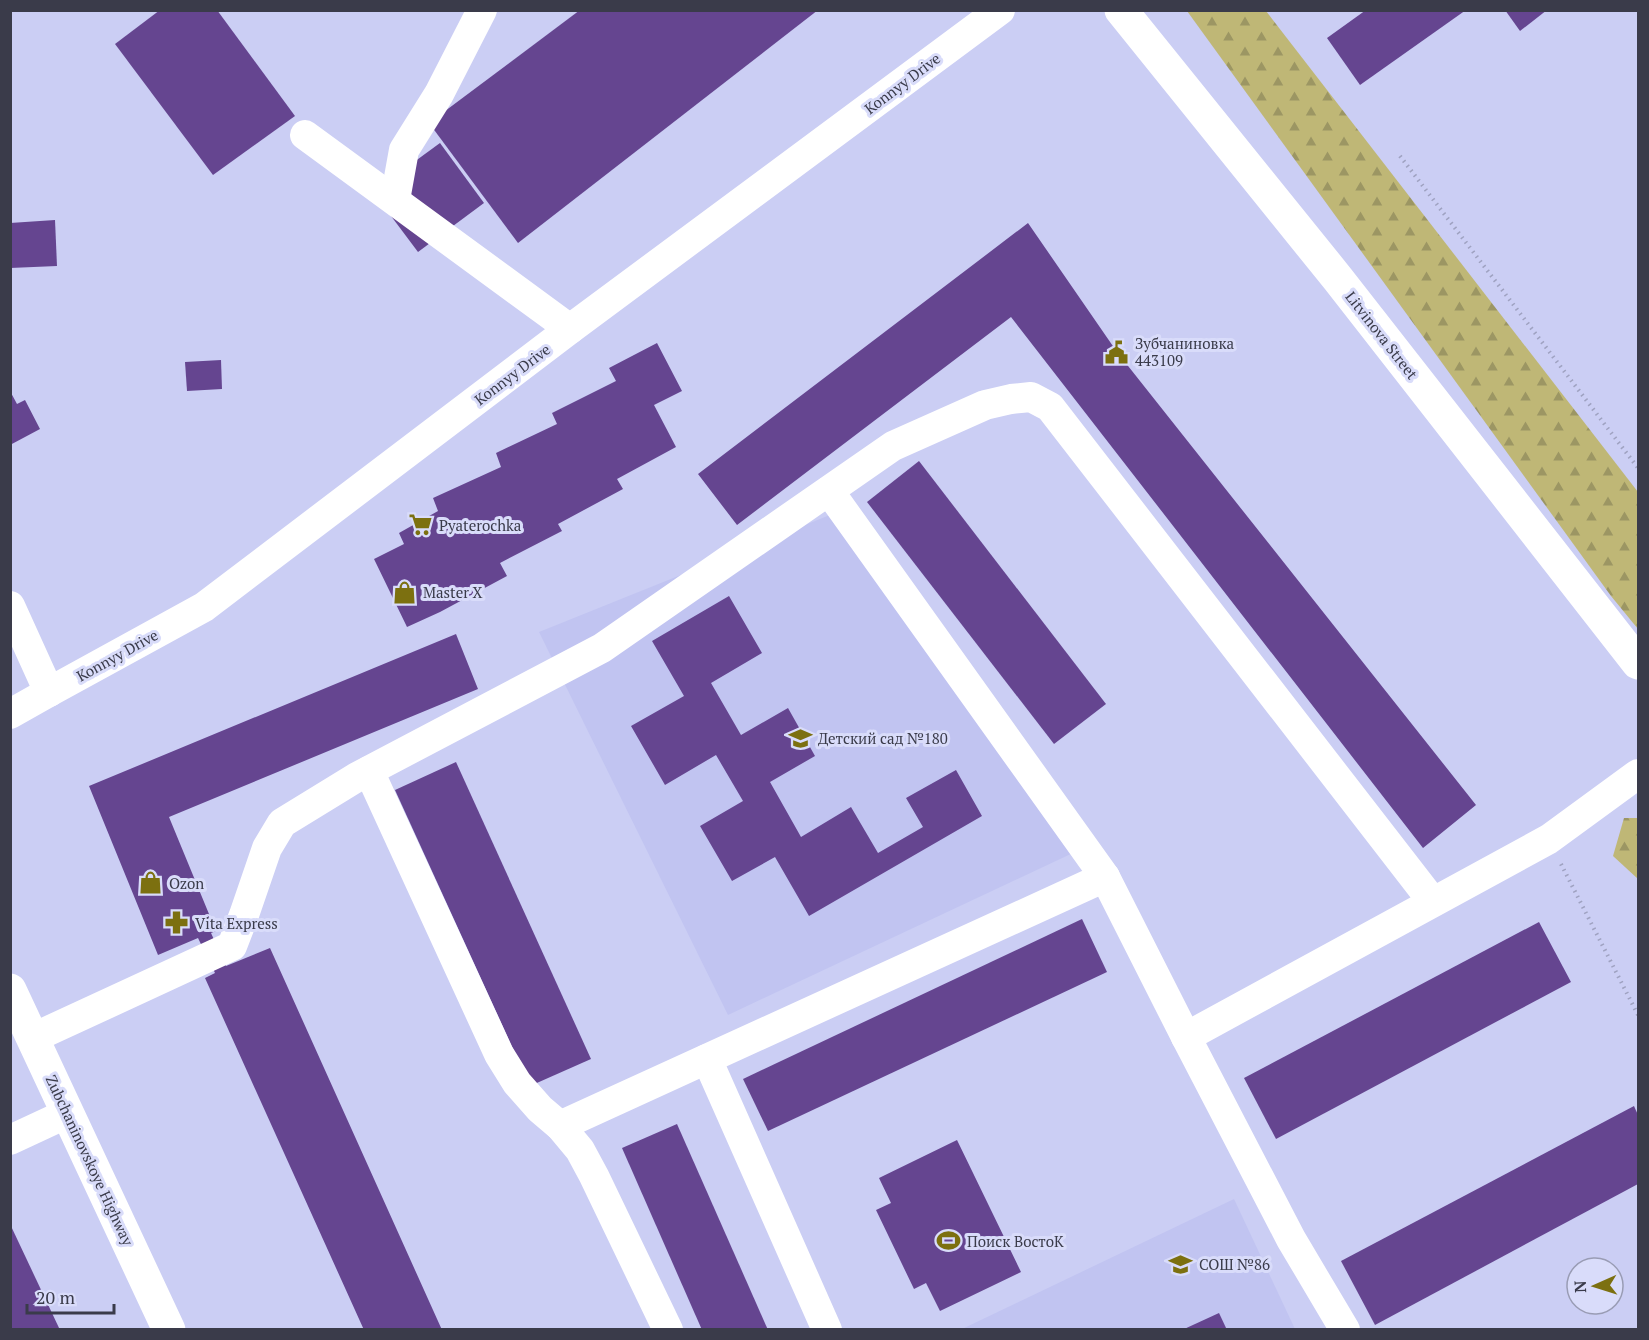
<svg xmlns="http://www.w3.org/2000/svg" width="1649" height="1340" font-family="'PT Serif',serif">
<defs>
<pattern id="forest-firs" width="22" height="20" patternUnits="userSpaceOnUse" patternTransform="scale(1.5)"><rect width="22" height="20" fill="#bfb776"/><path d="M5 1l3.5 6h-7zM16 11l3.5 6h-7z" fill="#9c9663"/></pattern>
</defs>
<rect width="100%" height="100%" fill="#cbcef4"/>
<!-- built -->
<g fill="#c1c4f1">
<polygon points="835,513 1092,844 728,1015 539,632"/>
<polygon points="1234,1199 1295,1329 960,1330"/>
</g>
<!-- forest -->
<g fill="url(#forest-firs)">
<polygon points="1187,11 1266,11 1638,492 1638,629 1611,596"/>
<polygon points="1624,818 1638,818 1638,879 1613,856"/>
</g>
<!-- building -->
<g fill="#654590">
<polygon points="160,10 217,10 295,116 213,175 115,44"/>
<polygon points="580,10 818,10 518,243 429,123"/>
<polygon points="1366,10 1466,10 1360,85 1327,38"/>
<polygon points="1505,10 1547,10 1520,31"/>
<polygon points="440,143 484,203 418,252 373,192"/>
<polygon points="55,220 57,266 10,268 10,223"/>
<polygon points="1028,223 1117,352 1476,805 1423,848 1011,317 737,525 698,474"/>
<polygon points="657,343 682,391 654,405 676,447 617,479 623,489 558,524 562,531 500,563 507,576 440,612 407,627 374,559 404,544 399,533 438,511 433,498 501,467 496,453 557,424 552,413 616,381 609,368"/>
<polygon points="221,360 222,389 187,391 185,362"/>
<polygon points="10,391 17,404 25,400 40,429 10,445"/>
<polygon points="919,461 1106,704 1054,744 867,502"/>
<polygon points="729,596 762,653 711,683 741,735 788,708 815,756 770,782 801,837 851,807 878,853 923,827 906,798 956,770 982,816 809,916 775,857 732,881 700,826 743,801 716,755 665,785 631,726 684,696 652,641"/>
<polygon points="456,634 478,689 169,817 216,931 211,933 226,966 270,948 442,1330 364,1330 205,978 215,973 198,938 158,955 89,786"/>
<polygon points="456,762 591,1059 530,1086 395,790"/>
<polygon points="1082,919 1107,972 768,1131 743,1079"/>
<polygon points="1539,922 1571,982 1276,1139 1244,1078"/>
<polygon points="1634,1106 1638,1115 1638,1184 1375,1325 1341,1261"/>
<polygon points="677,1124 768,1330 702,1330 622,1148"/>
<polygon points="957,1140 1021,1272 940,1311 926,1283 914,1289 876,1210 891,1203 879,1178"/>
<polygon points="10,1224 60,1330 10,1330"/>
<polygon points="1219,1313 1227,1330 1182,1330"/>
</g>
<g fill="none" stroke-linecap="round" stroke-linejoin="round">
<!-- path -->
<g stroke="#9fa2c1" stroke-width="4" stroke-dasharray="1.5 4.5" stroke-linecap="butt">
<polyline points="1400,156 1638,468"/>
<polyline points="1561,864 1638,1015"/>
</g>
<!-- minor -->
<g stroke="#fff" stroke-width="30">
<polyline points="305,135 570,329"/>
<polyline points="395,200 404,150 439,94 482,10"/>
<polyline points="829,491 1105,877 1186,1037 1291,1239 1345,1330"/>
<polyline points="10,606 49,692"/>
<polyline points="10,714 49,692 204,607 570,329 1000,10"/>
<polyline points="369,771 499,1054 517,1083 540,1109 560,1126 580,1150 594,1176 668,1330"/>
<polyline points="1186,1037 1549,839 1638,774"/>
<polyline points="33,1038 232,946 244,915 267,848 282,823 357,777 602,648 893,446 985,405 1011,399 1031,397 1050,407 1433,902"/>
<polyline points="707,1059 827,1330"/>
<polyline points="560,1126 1105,877"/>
<polyline points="10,1140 68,1113"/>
</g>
<!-- major -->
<g stroke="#fff" stroke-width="33">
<polyline points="1121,10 1338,279 1638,663"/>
<polyline points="10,990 169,1330"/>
</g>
</g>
<!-- icons -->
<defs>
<symbol id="civic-bare" viewBox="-9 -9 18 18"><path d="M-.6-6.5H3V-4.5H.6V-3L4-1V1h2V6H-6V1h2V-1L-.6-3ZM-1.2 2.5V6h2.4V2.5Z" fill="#7c7010" stroke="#d9dcfa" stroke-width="2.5" paint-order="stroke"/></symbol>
<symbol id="supermarket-bare" viewBox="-9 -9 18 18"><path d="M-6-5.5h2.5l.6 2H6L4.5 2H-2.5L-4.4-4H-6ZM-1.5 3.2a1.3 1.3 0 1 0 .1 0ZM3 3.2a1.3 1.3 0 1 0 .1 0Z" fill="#7c7010" stroke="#d9dcfa" stroke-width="2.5" paint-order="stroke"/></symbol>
<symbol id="shop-bare" viewBox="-9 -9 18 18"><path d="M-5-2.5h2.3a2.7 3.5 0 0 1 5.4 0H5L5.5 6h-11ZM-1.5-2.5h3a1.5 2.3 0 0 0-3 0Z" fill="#7c7010" stroke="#d9dcfa" stroke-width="2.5" paint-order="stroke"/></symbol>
<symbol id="school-bare" viewBox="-9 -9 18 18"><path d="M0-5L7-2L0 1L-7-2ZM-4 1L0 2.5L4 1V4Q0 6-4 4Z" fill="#7c7010" stroke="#d9dcfa" stroke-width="2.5" paint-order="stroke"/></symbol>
<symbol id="pharmacy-bare" viewBox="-9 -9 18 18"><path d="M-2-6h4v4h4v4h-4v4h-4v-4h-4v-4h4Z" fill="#7c7010" stroke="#d9dcfa" stroke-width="2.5" paint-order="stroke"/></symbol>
<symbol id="stadium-bare" viewBox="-9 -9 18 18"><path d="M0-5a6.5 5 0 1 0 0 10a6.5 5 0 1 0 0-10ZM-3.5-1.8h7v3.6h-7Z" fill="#7c7010" stroke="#d9dcfa" stroke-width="2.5" paint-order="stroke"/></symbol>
</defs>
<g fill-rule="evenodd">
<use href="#civic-bare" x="1100" y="336" width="33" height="33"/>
<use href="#supermarket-bare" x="404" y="508" width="33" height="33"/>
<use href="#shop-bare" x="388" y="576" width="33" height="33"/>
<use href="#school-bare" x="784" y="722" width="33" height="33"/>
<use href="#shop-bare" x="134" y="866" width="33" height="33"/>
<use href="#pharmacy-bare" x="160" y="906" width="33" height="33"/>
<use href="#stadium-bare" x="932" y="1224" width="33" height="33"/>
<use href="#school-bare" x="1164" y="1248" width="33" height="33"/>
</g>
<g text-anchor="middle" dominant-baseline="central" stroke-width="6" stroke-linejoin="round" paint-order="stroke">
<!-- street labels -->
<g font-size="15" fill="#3a3b4a" stroke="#d9dcfa">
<text transform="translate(902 83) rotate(-37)">Konnyy Drive</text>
<text transform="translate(1382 335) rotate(52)">Litvinova Street</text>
<text transform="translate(512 374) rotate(-37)">Konnyy Drive</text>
<text transform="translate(117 655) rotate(-29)">Konnyy Drive</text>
<text transform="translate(90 1160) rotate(65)">Zubchaninovskoye Highway</text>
</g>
<!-- poi labels -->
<g font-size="15" fill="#3a3b4a" stroke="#d9dcfa" text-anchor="start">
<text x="1135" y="343">Зубчаниновка<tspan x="1135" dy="17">443109</tspan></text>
<text x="439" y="525">Pyaterochka</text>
<text x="423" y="592">Master X</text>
<text x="818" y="738">Детский сад №180</text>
<text x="169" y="883">Ozon</text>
<text x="195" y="923">Vita Express</text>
<text x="967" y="1241">Поиск ВостоК</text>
<text x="1199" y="1264">СОШ №86</text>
</g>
</g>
<!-- border -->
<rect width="1649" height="1340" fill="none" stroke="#3a3b4a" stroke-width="24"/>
<!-- north arrow -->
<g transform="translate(1595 1286) rotate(267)"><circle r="28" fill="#d9dcfa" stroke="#999cb4" stroke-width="1.5"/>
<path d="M0-4.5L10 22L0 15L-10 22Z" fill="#7c7010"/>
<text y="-9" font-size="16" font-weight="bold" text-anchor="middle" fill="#3a3b4a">N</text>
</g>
<!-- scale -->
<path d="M27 1304v9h87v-9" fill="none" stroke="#3a3b4a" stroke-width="3"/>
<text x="36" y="1304" font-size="18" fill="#3a3b4a" stroke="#d9dcfa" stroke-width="4.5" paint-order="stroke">20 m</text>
</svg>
